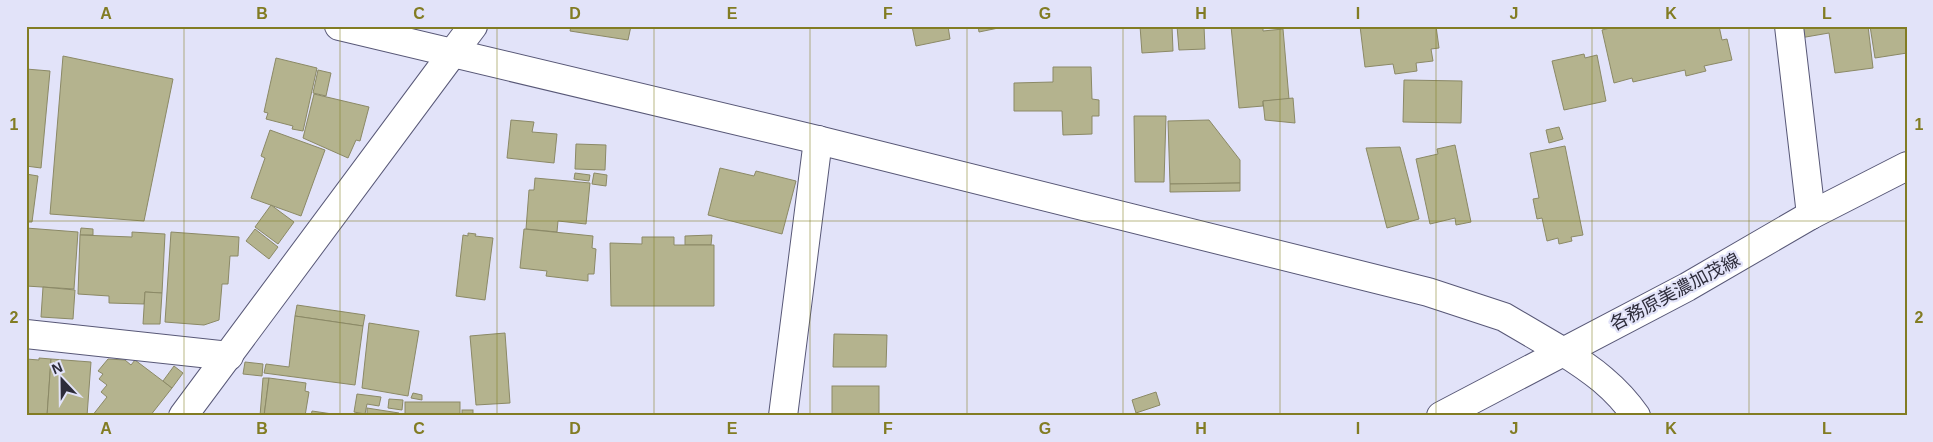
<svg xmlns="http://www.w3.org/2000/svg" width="1933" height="442" font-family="Helvetica,'Noto Sans JP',sans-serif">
<rect width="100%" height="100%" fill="#e2e3f9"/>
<!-- building -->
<g fill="#b4b38e" stroke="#8b8966">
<polygon points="571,26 631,26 628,40 570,31"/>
<polygon points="912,26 948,26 950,39 916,46"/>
<polygon points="978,26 1008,26 979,32"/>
<polygon points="1140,26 1172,26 1173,51 1142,53"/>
<polygon points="1177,26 1204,26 1205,49 1179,50"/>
<polygon points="1231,26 1263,26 1263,31 1283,29 1289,99 1263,101 1263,106 1239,108"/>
<polygon points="1360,26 1436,26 1439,48 1431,49 1433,61 1416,63 1417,71 1395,74 1393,64 1365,67"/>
<polygon points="1618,26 1719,26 1722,40 1727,39 1732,60 1704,66 1706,71 1686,76 1685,70 1633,82 1632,78 1614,83 1602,30"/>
<polygon points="1799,26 1868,26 1873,68 1835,73 1829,33 1800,38"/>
<polygon points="1870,26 1907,26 1907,53 1875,58"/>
<polygon points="1584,54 1585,58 1597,55 1606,101 1564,110 1552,61"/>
<polygon points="63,56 173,79 144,221 50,214"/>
<polygon points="276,58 317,68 303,131 292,129 293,126 266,119 268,113 264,112"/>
<polygon points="1053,67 1091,67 1092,99 1099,100 1099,116 1092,116 1092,134 1063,135 1062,111 1014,111 1014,83 1053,82"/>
<polygon points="26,69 50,71 41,168 26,166"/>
<polygon points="318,70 331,73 326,96 313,93"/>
<polygon points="1404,80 1462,81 1461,123 1403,122"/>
<polygon points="314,94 369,107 360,141 356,140 348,158 303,138"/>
<polygon points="1293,98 1295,123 1265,120 1263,101"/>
<polygon points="1134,116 1166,116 1164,182 1135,182"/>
<polygon points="511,120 534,122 532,132 557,134 554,163 507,158"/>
<polygon points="1209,120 1240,160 1240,183 1170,184 1168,121"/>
<polygon points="1559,127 1563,139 1549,143 1546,130"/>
<polygon points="270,130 325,150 301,216 251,198 265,158 261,156"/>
<polygon points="576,144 606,145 605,170 575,169"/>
<polygon points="1455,145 1471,222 1456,225 1455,218 1430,224 1416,159 1438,154 1437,149"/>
<polygon points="1565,146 1583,235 1571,237 1572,241 1559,244 1558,238 1547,241 1542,218 1537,219 1533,199 1539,198 1530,153"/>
<polygon points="1400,147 1419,219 1387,228 1366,148"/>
<polygon points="720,168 754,176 756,171 796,181 782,234 708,215"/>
<polygon points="575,173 590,175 589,181 574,179"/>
<polygon points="594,173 607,175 606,186 592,184"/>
<polygon points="26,174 38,176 32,222 26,222"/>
<polygon points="535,178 590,183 586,224 558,221 557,232 526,229 529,190 534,190"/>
<polygon points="1240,183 1240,191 1170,192 1170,184"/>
<polygon points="271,205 294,222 278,244 255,227"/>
<polygon points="26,228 78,232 74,289 26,286"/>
<polygon points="81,228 93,229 93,235 80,235"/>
<polygon points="255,229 278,247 269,259 246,241"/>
<polygon points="524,229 593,236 592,248 596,249 594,274 588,274 588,281 546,276 547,271 520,268"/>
<polygon points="132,232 165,234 162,293 145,292 144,304 109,303 109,296 78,294 80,235 132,237"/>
<polygon points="171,232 239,237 238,256 230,256 228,284 222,284 219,320 204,325 165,322"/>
<polygon points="468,233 476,234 475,236 493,238 485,300 456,296 463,235 468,236"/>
<polygon points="712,235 711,245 685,245 685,236"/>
<polygon points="642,237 674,237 674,245 714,245 714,306 611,306 610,243 642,244"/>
<polygon points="43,287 75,290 73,319 41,317"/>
<polygon points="145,292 162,293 160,324 143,324"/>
<polygon points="297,305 365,315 363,326 295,316"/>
<polygon points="295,316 363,326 355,385 264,373 266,364 289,367"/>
<polygon points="369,323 419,331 408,396 362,388"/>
<polygon points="505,333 510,403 476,405 470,336"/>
<polygon points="834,334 887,335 886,367 833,367"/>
<polygon points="39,358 51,359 47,416 26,416 26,359 39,360"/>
<polygon points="51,359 91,362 87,416 47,416"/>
<polygon points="108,359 125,360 131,365 135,360 172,388 150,416 92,416 107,397 101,392 107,385 99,379 103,374 98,371"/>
<polygon points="245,362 263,364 262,376 243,374"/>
<polygon points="174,366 183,373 172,388 163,381"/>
<polygon points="263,378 269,378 264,416 260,416"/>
<polygon points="269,378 306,383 305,391 309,392 305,416 264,416"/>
<rect x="832" y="386" width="47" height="30"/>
<polygon points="1156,392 1160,405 1136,413 1132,400"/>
<polygon points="413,393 422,395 422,400 411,398"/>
<polygon points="357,394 381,397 379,406 367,404 365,414 354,412"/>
<polygon points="389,399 403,400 402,410 388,408"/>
<rect x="405" y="402" width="55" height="14"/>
<polygon points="367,408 399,413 399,416 367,416"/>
<rect x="462" y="410" width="11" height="6"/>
<polygon points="312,411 346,416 311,416"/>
</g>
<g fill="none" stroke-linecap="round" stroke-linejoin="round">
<defs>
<g id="street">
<polyline points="1789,26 1811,215"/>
<polyline points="452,54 473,26"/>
<polyline points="26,334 229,356"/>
<path d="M1562 351C1591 369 1616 387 1636 416"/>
<polyline points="783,416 818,140"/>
</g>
<g id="secondary">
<polyline points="339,26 818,140 1428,292 1504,317 1562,351"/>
<polyline points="183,416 452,54"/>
<polyline points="1441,416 1687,287 1811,215 1907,166"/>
</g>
</defs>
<!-- street casing -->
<use href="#street" stroke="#585877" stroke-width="30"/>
<!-- secondary casing -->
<use href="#secondary" stroke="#585877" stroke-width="30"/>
<!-- street -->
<use href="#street" stroke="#fff" stroke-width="28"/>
<!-- secondary -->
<use href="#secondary" stroke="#fff" stroke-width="28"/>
</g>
<!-- grid -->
<path fill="none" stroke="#827c23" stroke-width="1" stroke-opacity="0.55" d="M184 26V416M340 26V416M497 26V416M654 26V416M810 26V416M967 26V416M1123 26V416M1280 26V416M1436 26V416M1592 26V416M1749 26V416M26 221H1907"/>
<g text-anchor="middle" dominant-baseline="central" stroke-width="4.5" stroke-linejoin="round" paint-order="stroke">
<!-- street labels -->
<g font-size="18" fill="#2d2c3a" stroke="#e2e3f9">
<text transform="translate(1675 292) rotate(-28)">各務原美濃加茂線</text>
</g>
</g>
<!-- border -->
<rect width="1933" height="442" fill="none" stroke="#e2e3f9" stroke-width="55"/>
<!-- north arrow -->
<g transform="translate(62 380) rotate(338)" stroke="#e2e3f9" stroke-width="4" paint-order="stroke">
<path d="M0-4L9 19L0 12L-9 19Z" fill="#2d2c3a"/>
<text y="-8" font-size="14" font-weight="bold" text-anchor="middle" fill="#2d2c3a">N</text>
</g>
<rect x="28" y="28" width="1878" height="386" fill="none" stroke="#827c23" stroke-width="2"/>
<g font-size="16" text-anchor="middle" font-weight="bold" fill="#827c23">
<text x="106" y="19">A</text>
<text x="262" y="19">B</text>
<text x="419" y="19">C</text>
<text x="575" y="19">D</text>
<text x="732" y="19">E</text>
<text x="888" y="19">F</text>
<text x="1045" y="19">G</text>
<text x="1201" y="19">H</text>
<text x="1358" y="19">I</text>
<text x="1514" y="19">J</text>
<text x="1671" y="19">K</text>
<text x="1827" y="19">L</text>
<text x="14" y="130">1</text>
<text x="1919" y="130">1</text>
<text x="14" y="323">2</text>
<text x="1919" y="323">2</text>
<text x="106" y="434">A</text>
<text x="262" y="434">B</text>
<text x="419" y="434">C</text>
<text x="575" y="434">D</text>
<text x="732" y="434">E</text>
<text x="888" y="434">F</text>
<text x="1045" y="434">G</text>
<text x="1201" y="434">H</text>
<text x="1358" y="434">I</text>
<text x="1514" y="434">J</text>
<text x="1671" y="434">K</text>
<text x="1827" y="434">L</text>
</g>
</svg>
